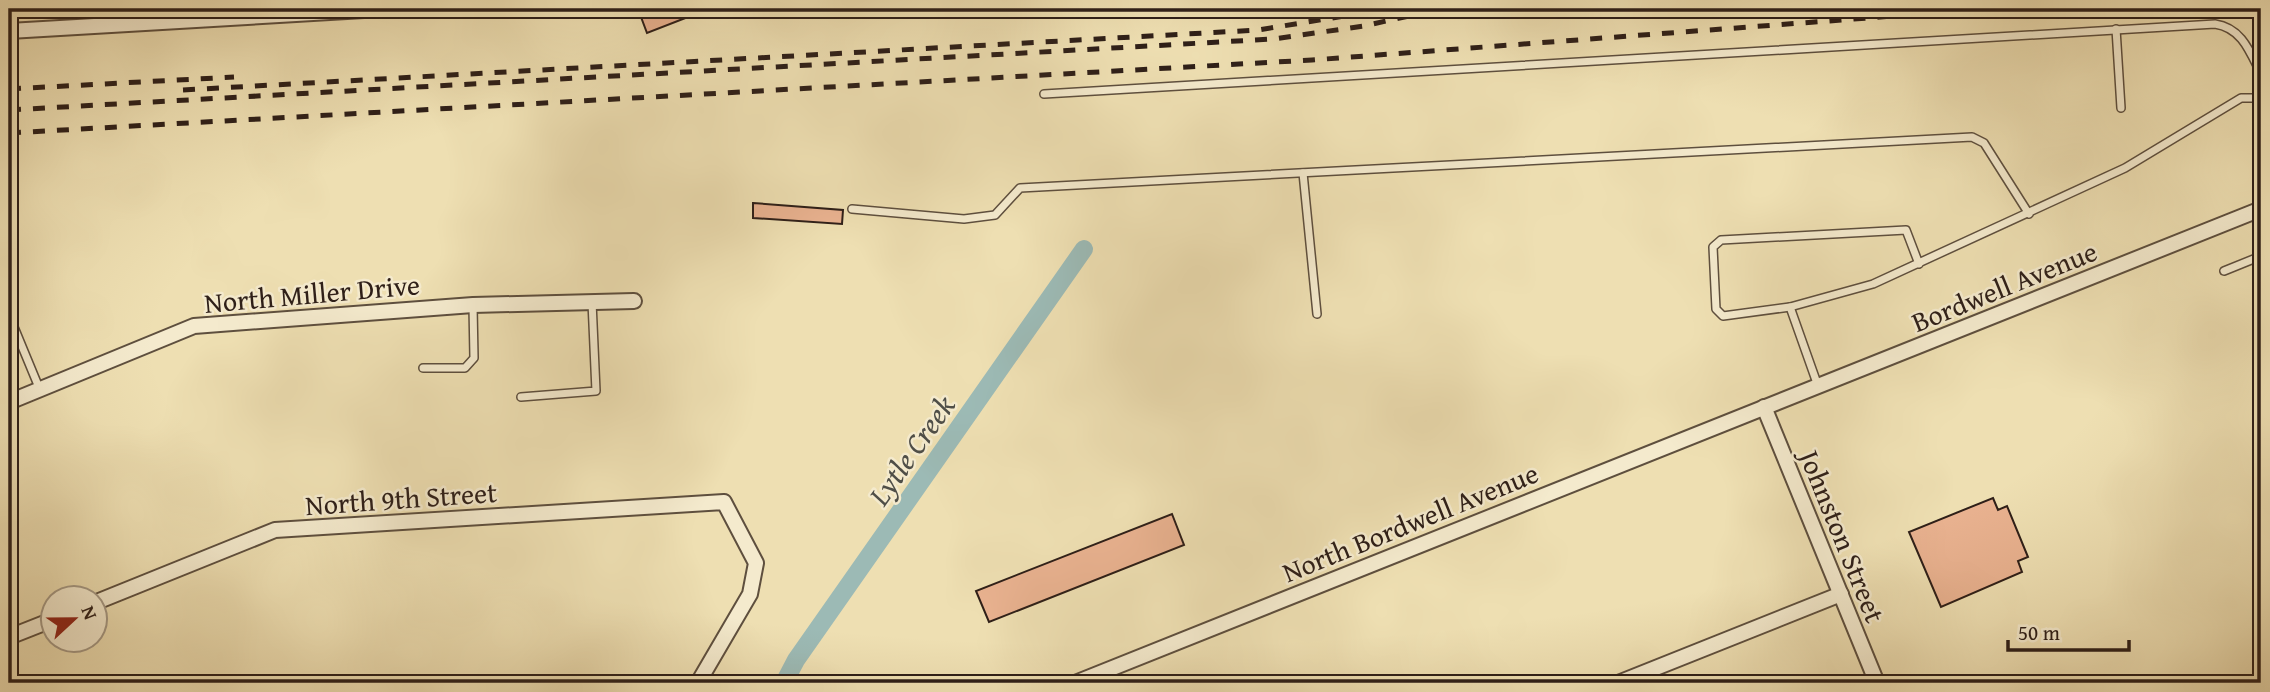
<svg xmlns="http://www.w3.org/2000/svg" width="2270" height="692" font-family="'Gentium Book Plus',serif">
<rect width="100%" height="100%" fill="#eedfb2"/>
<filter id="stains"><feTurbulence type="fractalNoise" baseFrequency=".00286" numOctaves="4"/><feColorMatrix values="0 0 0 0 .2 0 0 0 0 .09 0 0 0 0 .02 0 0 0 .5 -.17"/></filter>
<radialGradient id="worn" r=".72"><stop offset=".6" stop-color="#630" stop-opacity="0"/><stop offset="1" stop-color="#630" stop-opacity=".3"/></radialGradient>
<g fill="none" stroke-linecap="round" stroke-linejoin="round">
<!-- canal -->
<polyline stroke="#9cbab5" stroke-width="18" points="784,683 796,660 1084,249"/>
</g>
<!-- building -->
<g fill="#e9b290" stroke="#2e1f18" stroke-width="2">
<polygon points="638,9 706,9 706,10 647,33"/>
<polygon points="753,203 843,210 842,224 753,218"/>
<polygon points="1993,498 1998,510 2007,506 2028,557 2018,561 2022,572 1941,607 1909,532"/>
<polygon points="1172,514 1184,545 989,622 976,591"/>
</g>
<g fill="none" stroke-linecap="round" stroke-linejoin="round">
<defs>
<g id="lane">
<polyline points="205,9 216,16"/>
<polyline points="2116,29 2121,108"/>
<path d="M1044 94 2215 24C2242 28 2250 52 2261 74"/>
<polyline points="1303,173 1317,314"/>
<polyline points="852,209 964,219 995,215 1020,188 1972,137 1984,143 2029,214"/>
<polyline points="1919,264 1906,230 1721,240 1713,247 1716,309 1723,316 1790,307 1873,284 2125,168 2241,98 2261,98"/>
<polyline points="2224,271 2261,256"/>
<polyline points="1790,307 1818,386"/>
<polyline points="9,315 40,390"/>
<polyline points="423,368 465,368 474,358 473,306"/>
<polyline points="521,397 596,391 592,302"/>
</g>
<g id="street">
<polyline points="9,31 381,9"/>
<polyline points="9,402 194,326 473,305 634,301"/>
<polyline points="1764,407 1877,683"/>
<polyline points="94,603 275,530 724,502 756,563 750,594 698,683"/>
<polyline points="9,637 52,620"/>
<polyline points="1075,683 2261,209"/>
<polyline points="1618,683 1841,594"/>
</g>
</defs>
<!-- lane casing -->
<use href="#lane" stroke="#5e4f3e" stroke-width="10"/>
<!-- street casing -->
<use href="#street" stroke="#5e4f3e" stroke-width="18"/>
<!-- lane -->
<use href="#lane" stroke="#f4eacd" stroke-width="7"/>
<!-- street -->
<use href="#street" stroke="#f4eacd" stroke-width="14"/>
<!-- rail -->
<g stroke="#2e1f18" stroke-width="5" stroke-dasharray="12 12" stroke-linecap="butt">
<polyline points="9,89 234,77"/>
<polyline points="183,90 1258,30 1388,9"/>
<polyline points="9,110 1273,39 1364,26 1440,9"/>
<polyline points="9,133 1312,60 1987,9"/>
</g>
</g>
<g text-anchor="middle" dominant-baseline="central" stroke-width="5" stroke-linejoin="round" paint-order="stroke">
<!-- street labels -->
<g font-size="28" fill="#2e1f18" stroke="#f4eacd">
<text transform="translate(2004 286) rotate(-22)">Bordwell Avenue</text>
<text transform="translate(312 293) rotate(-5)">North Miller Drive</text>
<text transform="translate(401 498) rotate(-4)">North 9th Street</text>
<text transform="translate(1410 522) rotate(-22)">North Bordwell Avenue</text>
<text transform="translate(1843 536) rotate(68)">Johnston Street</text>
</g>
<!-- water labels -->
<g font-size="30" font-style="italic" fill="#4f4e47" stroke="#f4eacd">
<text transform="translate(911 450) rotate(-55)">Lytle Creek</text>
</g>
</g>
<!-- margin -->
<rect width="2270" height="692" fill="none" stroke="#eedfb2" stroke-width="35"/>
<rect x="10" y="10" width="2249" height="671" fill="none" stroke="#2e1f18" stroke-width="3.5"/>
<rect x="18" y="18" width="2235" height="657" fill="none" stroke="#2e1f18" stroke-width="2"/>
<!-- north arrow -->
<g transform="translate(74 619) rotate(68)"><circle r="33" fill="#f4eacd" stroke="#a59985" stroke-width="2"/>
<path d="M0-5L12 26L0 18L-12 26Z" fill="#8f2418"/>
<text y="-10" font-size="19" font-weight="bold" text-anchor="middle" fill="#2e1f18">N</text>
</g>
<!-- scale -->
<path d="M2008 640v10h121v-10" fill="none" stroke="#2e1f18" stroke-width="3.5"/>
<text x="2018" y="640" font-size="21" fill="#2e1f18" stroke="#f4eacd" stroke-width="5" paint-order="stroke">50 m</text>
<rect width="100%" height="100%" filter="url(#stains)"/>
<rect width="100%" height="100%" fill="url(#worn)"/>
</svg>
